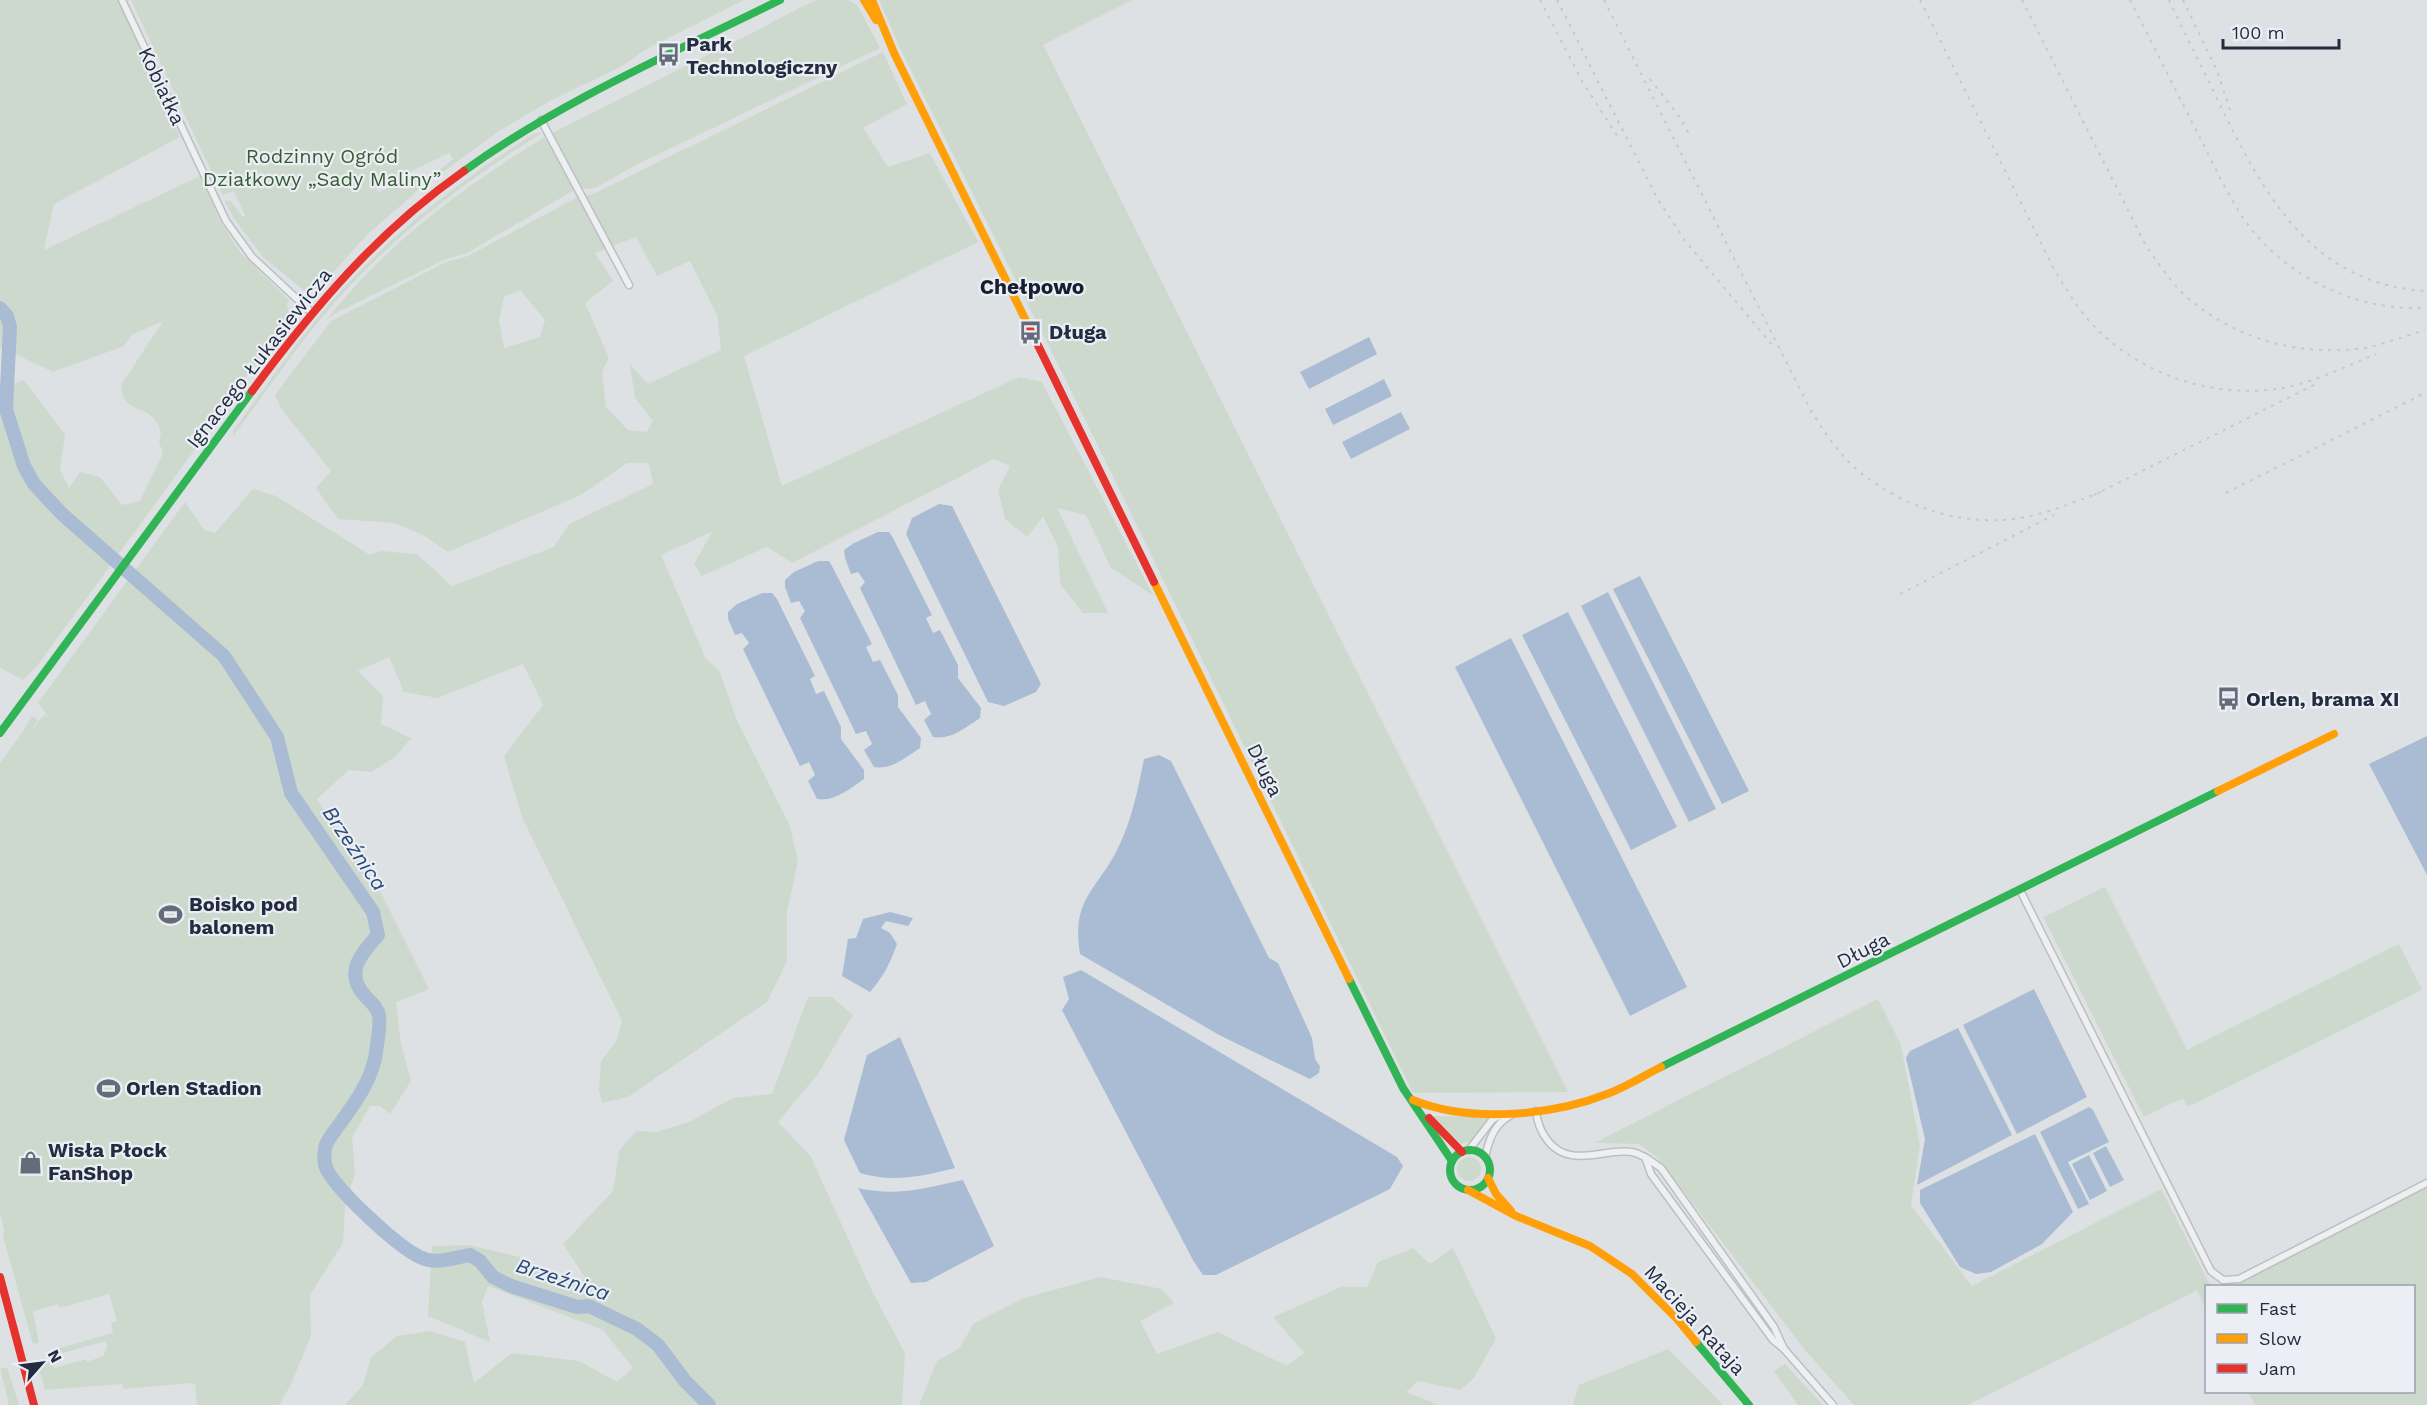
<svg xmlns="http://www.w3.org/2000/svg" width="2427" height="1405" font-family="'Work Sans',sans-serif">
<rect width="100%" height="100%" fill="#dee1e4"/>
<!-- green -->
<g fill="#ced9cd" fill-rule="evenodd">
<path d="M0 0H119L180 137 54 204 44 250 200 176 220 221 234 243 241 253 289 300 287 305 290 316 201 440 192 434 187 439 195 445 196 448 37 666 23 680 0 668V389L24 380 65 435 60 469 69 488 80 472 100 477 122 505 140 501 163 453 159 442 161 432C151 399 124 419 121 385L163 321 132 335 124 346 53 372 0 347Z"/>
<polygon points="131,0 744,0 645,50 622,66 550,101 499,131 429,182 431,177 453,159 449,153 376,189 379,192 415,175 419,177 424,185 367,235 317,290 307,293 262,256 235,220 224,200 231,201 242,216 245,216 234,191 223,195 219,188"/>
<path d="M817 0H848L858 6 880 48 638 164 595 188 588 189 580 187 552 133 725 46C757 33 785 13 817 0Z"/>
<polygon points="879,0 1132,0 1043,45 1568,1092 1413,1093 1082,413 900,48"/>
<path d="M883 52 907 104 863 128 888 167 930 153 978 242 744 356 782 486 1019 377 1042 382 1153 595 1111 568 1086 515 1057 508 1108 613H1083L1060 584 1058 547 1043 517 1027 537 1005 519 998 490 1010 466 994 459 792 563 767 547 702 576 694 564 712 532 661 555 706 659 720 672 737 721 790 826 798 862 787 911V961L767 1002 628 1097 602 1103 599 1090 601 1061 617 1040 622 1021 522 817 504 756 543 705 523 664 438 698 404 692 389 657 358 671 383 696 381 724 411 738 396 756 372 772 349 770 317 799 328 817 374 879 429 989 396 1002 401 1044 411 1081 390 1114 380 1106H370L352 1138 355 1173 345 1207 343 1243 310 1295 311 1336 291 1384 279 1405H197L195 1385 192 1383 123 1389 122 1384 45 1390 38 1364 53 1360 55 1368 86 1359 87 1362 103 1356 107 1348 106 1341 48 1357 46 1352 113 1333 111 1323 117 1321 109 1294 59 1308 58 1304 34 1311 33 1312 39 1343 33 1344 3 1237 4 1230 0 1213V763L22 733 32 716 38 720 29 733 44 715 48 717 38 703 185 502 204 530 215 533 253 489 276 496 370 555 381 551 417 554 452 586 554 547 569 524 653 484 649 463H627L581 495 448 552 423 535 394 523 338 519 316 488 331 471 282 410 275 395 331 321 446 262 468 256 576 198 591 195ZM636 237 657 276 690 261 717 315 721 350 648 384 630 364 635 398 653 421 647 432 628 430 606 407 602 372 609 358 585 303 613 281 595 253ZM520 290 545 320 540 337 504 348 499 321 504 297Z"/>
<path d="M535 133H542C463 182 391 238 329 309 295 349 265 393 233 436V431C271 379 307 326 351 280 406 222 468 175 535 133Z"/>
<path d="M547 136 574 190 559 199 467 253 444 260 336 313 327 319C386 244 465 185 547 136Z"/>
<polygon points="2105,887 2187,1050 2399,944 2422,990 2187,1107 2183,1098 2144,1117 2043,917"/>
<polygon points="808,997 832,997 853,1015 818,1074 778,1122 810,1155 873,1293 905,1353 902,1405 345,1405 363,1385 371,1357 397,1336 430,1331 465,1342 474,1383 512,1353 579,1361 617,1382 633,1368 603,1330 488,1286 482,1302 490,1342 428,1316 432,1246 469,1245 523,1258 566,1282 586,1279 563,1244 613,1191 619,1151 636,1131 656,1132 689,1122 733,1098 772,1094"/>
<polygon points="1878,999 1901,1045 1920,1145 1911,1205 1972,1286 2161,1189 2209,1283 2216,1286 2206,1286 2206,1309 2197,1290 1968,1405 1854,1405 1805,1350 1657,1157 1639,1144 1594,1143"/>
<polygon points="1431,1116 1490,1117 1482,1125 1475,1140 1461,1144"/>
<circle cx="1469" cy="1169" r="12"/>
<polygon points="2427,1187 2427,1405 2255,1405 2248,1392 2414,1392 2414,1286 2234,1286"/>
<polygon points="1413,1248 1430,1264 1453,1248 1496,1338 1474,1378 1460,1390 1418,1381 1406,1392 1439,1405 919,1405 937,1361 960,1348 973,1324 1024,1298 1100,1277 1162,1289 1174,1303 1140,1321 1157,1354 1218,1332 1287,1366 1304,1353 1273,1317 1341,1287 1367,1287 1378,1262"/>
<polygon points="1668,1349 1723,1405 1573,1405 1579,1385"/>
<polygon points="1785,1364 1823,1405 1798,1405 1774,1371"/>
<polygon points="7,1367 19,1405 6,1405 9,1404 0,1369"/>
</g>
<!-- water -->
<g fill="#a9bcd3">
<polygon points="1369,337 1377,354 1309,389 1300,372"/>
<polygon points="1384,379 1392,396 1333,425 1325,409"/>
<polygon points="1401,412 1410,429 1351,459 1342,442"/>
<polygon points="939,504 952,506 1041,684 1036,692 1004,706 988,702 906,534 912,518"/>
<path d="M878 532H889L893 538 932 615 926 618 933 633 940 630 958 665V678L981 708 980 718C965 728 951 740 933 737L924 720 931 714 925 701 916 705 860 588 865 582 858 572 851 574 845 558 844 550 854 543Z"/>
<path d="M818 561H829L833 568 872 644 866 647 873 662 880 660 898 695V707L921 738 920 748C906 757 892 770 874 767L864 750 872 744 866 731 856 734 800 618 805 611 799 601 791 603 785 587V580L794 572Z"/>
<polygon points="1640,576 1749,791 1722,804 1613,589"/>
<polygon points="1608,592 1716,809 1689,822 1581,606"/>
<path d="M762 593H772L777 599 815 676 810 679 816 694 824 691 841 727V739L864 770V779C849 789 835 802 817 799L808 781 815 775 809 762 800 766 743 649 749 643 742 633 735 635 728 619V612L737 604Z"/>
<polygon points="1568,612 1677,827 1631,850 1522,635"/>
<polygon points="1511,638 1687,987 1630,1016 1455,667"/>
<polygon points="2427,736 2427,875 2369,764"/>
<path d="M1159 755 1171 761 1269 958 1278 963 1312 1038 1315 1059 1320 1066 1319 1073 1310 1079 1219 1035 1080 954C1071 898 1097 891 1118 848 1132 820 1138 789 1144 759Z"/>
<path d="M890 912 913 918 908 926 886 921 881 928 890 933 897 944C890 964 883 977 870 992L842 976 848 939 856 938 863 919Z"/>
<polygon points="1081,970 1397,1157 1403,1166 1390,1189 1216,1275 1203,1275 1194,1262 1062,1010 1069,999 1063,977"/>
<polygon points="2034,989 2087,1097 2017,1134 1963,1025"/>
<polygon points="1958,1028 2012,1135 1917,1185 1925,1139 1906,1058 1910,1051"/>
<path d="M900 1037 955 1168C923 1176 893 1183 860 1173L844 1140 867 1055Z"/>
<polygon points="2089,1107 2093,1110 2109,1142 2068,1162 2089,1204 2078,1209 2040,1132"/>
<polygon points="2035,1134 2073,1212 2042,1244 1991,1272 1976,1274 1960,1267 1920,1203 1920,1190"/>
<polygon points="2106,1146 2124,1180 2110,1187 2093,1153"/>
<polygon points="2089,1155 2107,1191 2090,1200 2072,1164"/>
<path d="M963 1180 994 1246 926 1282 911 1283 858 1188C897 1197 925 1188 963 1180Z"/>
</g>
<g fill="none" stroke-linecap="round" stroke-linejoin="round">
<!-- river -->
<path stroke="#a9bcd3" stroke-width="14" d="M0 308 7 316 10 327 6 409 24 466 34 484 62 514 224 656 277 737 291 793 373 912 378 935C360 955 343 974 367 998 372 1003 378 1008 379 1016 381 1027 377 1041 376 1053 372 1080 355 1103 339 1125 334 1132 327 1140 325 1148 324 1155 324 1164 327 1170 339 1192 402 1252 425 1259 439 1264 456 1257 470 1255L480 1261 493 1277 511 1286 577 1307 589 1306 637 1329 658 1345 685 1381 709 1405"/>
<defs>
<g id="street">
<polyline points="122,0 226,221 252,257 311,312"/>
<polyline points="541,120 629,285"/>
<polyline points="2020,890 2211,1271 2223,1280 2239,1279 2427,1183"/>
<path d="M1536 1111C1537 1122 1541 1132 1548 1141 1570 1169 1603 1148 1632 1152 1643 1154 1652 1162 1661 1168L1774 1327 1784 1349"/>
<polyline points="1469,1150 1492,1120 1501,1115"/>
<path d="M1485 1157C1489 1140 1494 1124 1511 1115"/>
<polyline points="1645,1157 1651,1174 1773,1340 1784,1349 1833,1405"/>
</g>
</defs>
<!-- street casing -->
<use href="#street" stroke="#bcbfc2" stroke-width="9"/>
<!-- street -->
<use href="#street" stroke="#edeff1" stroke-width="6"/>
<!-- fast -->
<g stroke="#30b455" stroke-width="8">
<path d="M464 171C561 101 673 53 780 0"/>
<polyline points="0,733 252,391"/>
<polyline points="1349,979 1403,1088 1452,1161"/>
<polyline points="1661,1067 2218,791"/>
<circle cx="1470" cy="1170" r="20"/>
<polyline points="1696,1342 1749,1405"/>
</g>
<!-- slow -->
<g stroke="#ff9f0a" stroke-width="8">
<polyline points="864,0 876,20"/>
<polyline points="872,0 894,53 1030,329"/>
<polyline points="1154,582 1349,979"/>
<polyline points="2218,791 2334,734"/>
<path d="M1413 1100C1469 1123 1551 1116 1607 1094 1626 1087 1643 1076 1661 1067"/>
<polyline points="1488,1178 1496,1194 1511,1211"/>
<polyline points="1468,1190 1516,1216 1590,1246 1632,1274 1677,1319 1696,1342"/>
</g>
<!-- jam -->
<g stroke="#e5322d" stroke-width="8">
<polyline points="1030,329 1154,582"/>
<path d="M252 391C315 306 377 232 464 171"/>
<polyline points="1429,1118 1462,1152"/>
<polyline points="0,1277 34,1405"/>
</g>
<!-- rail -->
<g stroke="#c6c8cc" stroke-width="2" stroke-dasharray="3 6" stroke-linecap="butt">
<polyline points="1540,0 1582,81 1618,137"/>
<polyline points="1557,0 1657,198 1686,242 1773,346"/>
<path d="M1604 0 1810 409C1822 429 1835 448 1851 464 1892 503 1956 526 2013 519 2044 515 2072 503 2101 492"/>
<path d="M1920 0 2054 269C2065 287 2076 306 2090 322 2137 373 2208 398 2277 389 2311 384 2344 367 2376 354"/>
<path d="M2022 0 2146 246C2159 264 2172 284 2189 299 2238 340 2301 357 2364 348 2385 344 2405 336 2425 330"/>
<path d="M2130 0C2152 43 2174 87 2196 130 2211 159 2225 190 2243 218 2283 276 2356 312 2427 308"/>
<path d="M2169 0C2186 36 2204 71 2221 107 2266 198 2313 285 2427 291"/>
<polyline points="2183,0 2218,73 2230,110"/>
<polyline points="1650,79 1681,119 1691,138"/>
<polyline points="2226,493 2427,392"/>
<polyline points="2094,495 2314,385"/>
<polyline points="1900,594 2054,515"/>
</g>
</g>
<!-- icons -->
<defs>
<symbol id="bus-bare" viewBox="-9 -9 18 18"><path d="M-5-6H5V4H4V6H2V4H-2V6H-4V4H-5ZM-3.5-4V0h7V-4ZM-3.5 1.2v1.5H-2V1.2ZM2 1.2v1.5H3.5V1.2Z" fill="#656c79" stroke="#ebeff5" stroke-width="2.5" paint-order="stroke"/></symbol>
<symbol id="stadium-bare" viewBox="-9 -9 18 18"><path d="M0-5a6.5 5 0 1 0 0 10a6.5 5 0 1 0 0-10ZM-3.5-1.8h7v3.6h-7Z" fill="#656c79" stroke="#ebeff5" stroke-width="2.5" paint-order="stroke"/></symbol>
<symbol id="shop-bare" viewBox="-9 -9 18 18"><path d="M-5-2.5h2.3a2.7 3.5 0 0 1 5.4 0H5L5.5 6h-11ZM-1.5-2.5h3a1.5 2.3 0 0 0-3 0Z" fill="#656c79" stroke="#ebeff5" stroke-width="2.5" paint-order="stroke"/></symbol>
</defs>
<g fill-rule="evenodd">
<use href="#bus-bare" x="652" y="38" width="33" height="33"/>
<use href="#bus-bare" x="1014" y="316" width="33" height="33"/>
<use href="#bus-bare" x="2212" y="682" width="33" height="33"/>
<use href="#stadium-bare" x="154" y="898" width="33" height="33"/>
<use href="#stadium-bare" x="92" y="1072" width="33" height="33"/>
<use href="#shop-bare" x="14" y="1146" width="33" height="33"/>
</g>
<g text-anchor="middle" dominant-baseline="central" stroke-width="4.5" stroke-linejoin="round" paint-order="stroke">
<!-- poi labels -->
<g font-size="20" font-weight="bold" fill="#242d3f" stroke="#ebeff5" text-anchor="start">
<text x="686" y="44">Park<tspan x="686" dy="23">Technologiczny</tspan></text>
<text x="1049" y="332">Długa</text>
<text x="2246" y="699">Orlen, brama XI</text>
<text x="189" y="904">Boisko pod<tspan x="189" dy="23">balonem</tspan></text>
<text x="126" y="1088">Orlen Stadion</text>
<text x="48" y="1150">Wisła Płock<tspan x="48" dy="23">FanShop</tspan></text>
</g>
<!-- street labels -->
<g font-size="20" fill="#242d3f" stroke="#ebeff5">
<text transform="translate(162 86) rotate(65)">Kobiałka</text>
<text transform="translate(259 358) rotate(-52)">Ignacego Łukasiewicza</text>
<text transform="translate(1265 770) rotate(64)">Długa</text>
<text transform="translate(1863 950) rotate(-27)">Długa</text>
<text transform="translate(1695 1320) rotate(48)">Macieja Rataja</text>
</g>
<!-- park labels -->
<g font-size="20" fill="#375c30" stroke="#ebeff5">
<text x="322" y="156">Rodzinny Ogród<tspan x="322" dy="23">Działkowy „Sady Maliny”</tspan></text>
</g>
<!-- neighbourhood labels -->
<g font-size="21" font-weight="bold" fill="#171e2f" stroke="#ebeff5">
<text x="1032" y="286">Chełpowo</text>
</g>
<!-- water labels -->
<g font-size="21" font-style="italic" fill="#2a4a76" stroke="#ebeff5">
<text transform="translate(355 848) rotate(56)">Brzeźnica</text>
<text transform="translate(563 1279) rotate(18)">Brzeźnica</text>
</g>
</g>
<!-- legend -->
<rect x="2205" y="1285" width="210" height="108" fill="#ebeff5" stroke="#9ba1ac" stroke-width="1.5"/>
<rect x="2217" y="1304" width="30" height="9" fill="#30b455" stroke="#9ba1ac" stroke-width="1.5"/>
<text x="2259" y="1315" font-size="18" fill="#242d3f">Fast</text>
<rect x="2217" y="1334" width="30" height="9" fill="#ff9f0a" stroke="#9ba1ac" stroke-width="1.5"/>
<text x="2259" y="1345" font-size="18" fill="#242d3f">Slow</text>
<rect x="2217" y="1364" width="30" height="9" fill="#e5322d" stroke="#9ba1ac" stroke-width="1.5"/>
<text x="2259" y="1375" font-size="18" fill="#242d3f">Jam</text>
<!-- north arrow -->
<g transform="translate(42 1363) rotate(62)" stroke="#ebeff5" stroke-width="4.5" paint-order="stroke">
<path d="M0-4.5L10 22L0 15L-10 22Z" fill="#242d3f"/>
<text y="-9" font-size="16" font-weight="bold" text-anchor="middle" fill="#242d3f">N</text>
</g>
<!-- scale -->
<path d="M2223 39v9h116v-9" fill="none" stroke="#242d3f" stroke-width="3"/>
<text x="2232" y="39" font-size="18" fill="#242d3f" stroke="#ebeff5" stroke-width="4.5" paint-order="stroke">100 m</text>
</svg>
